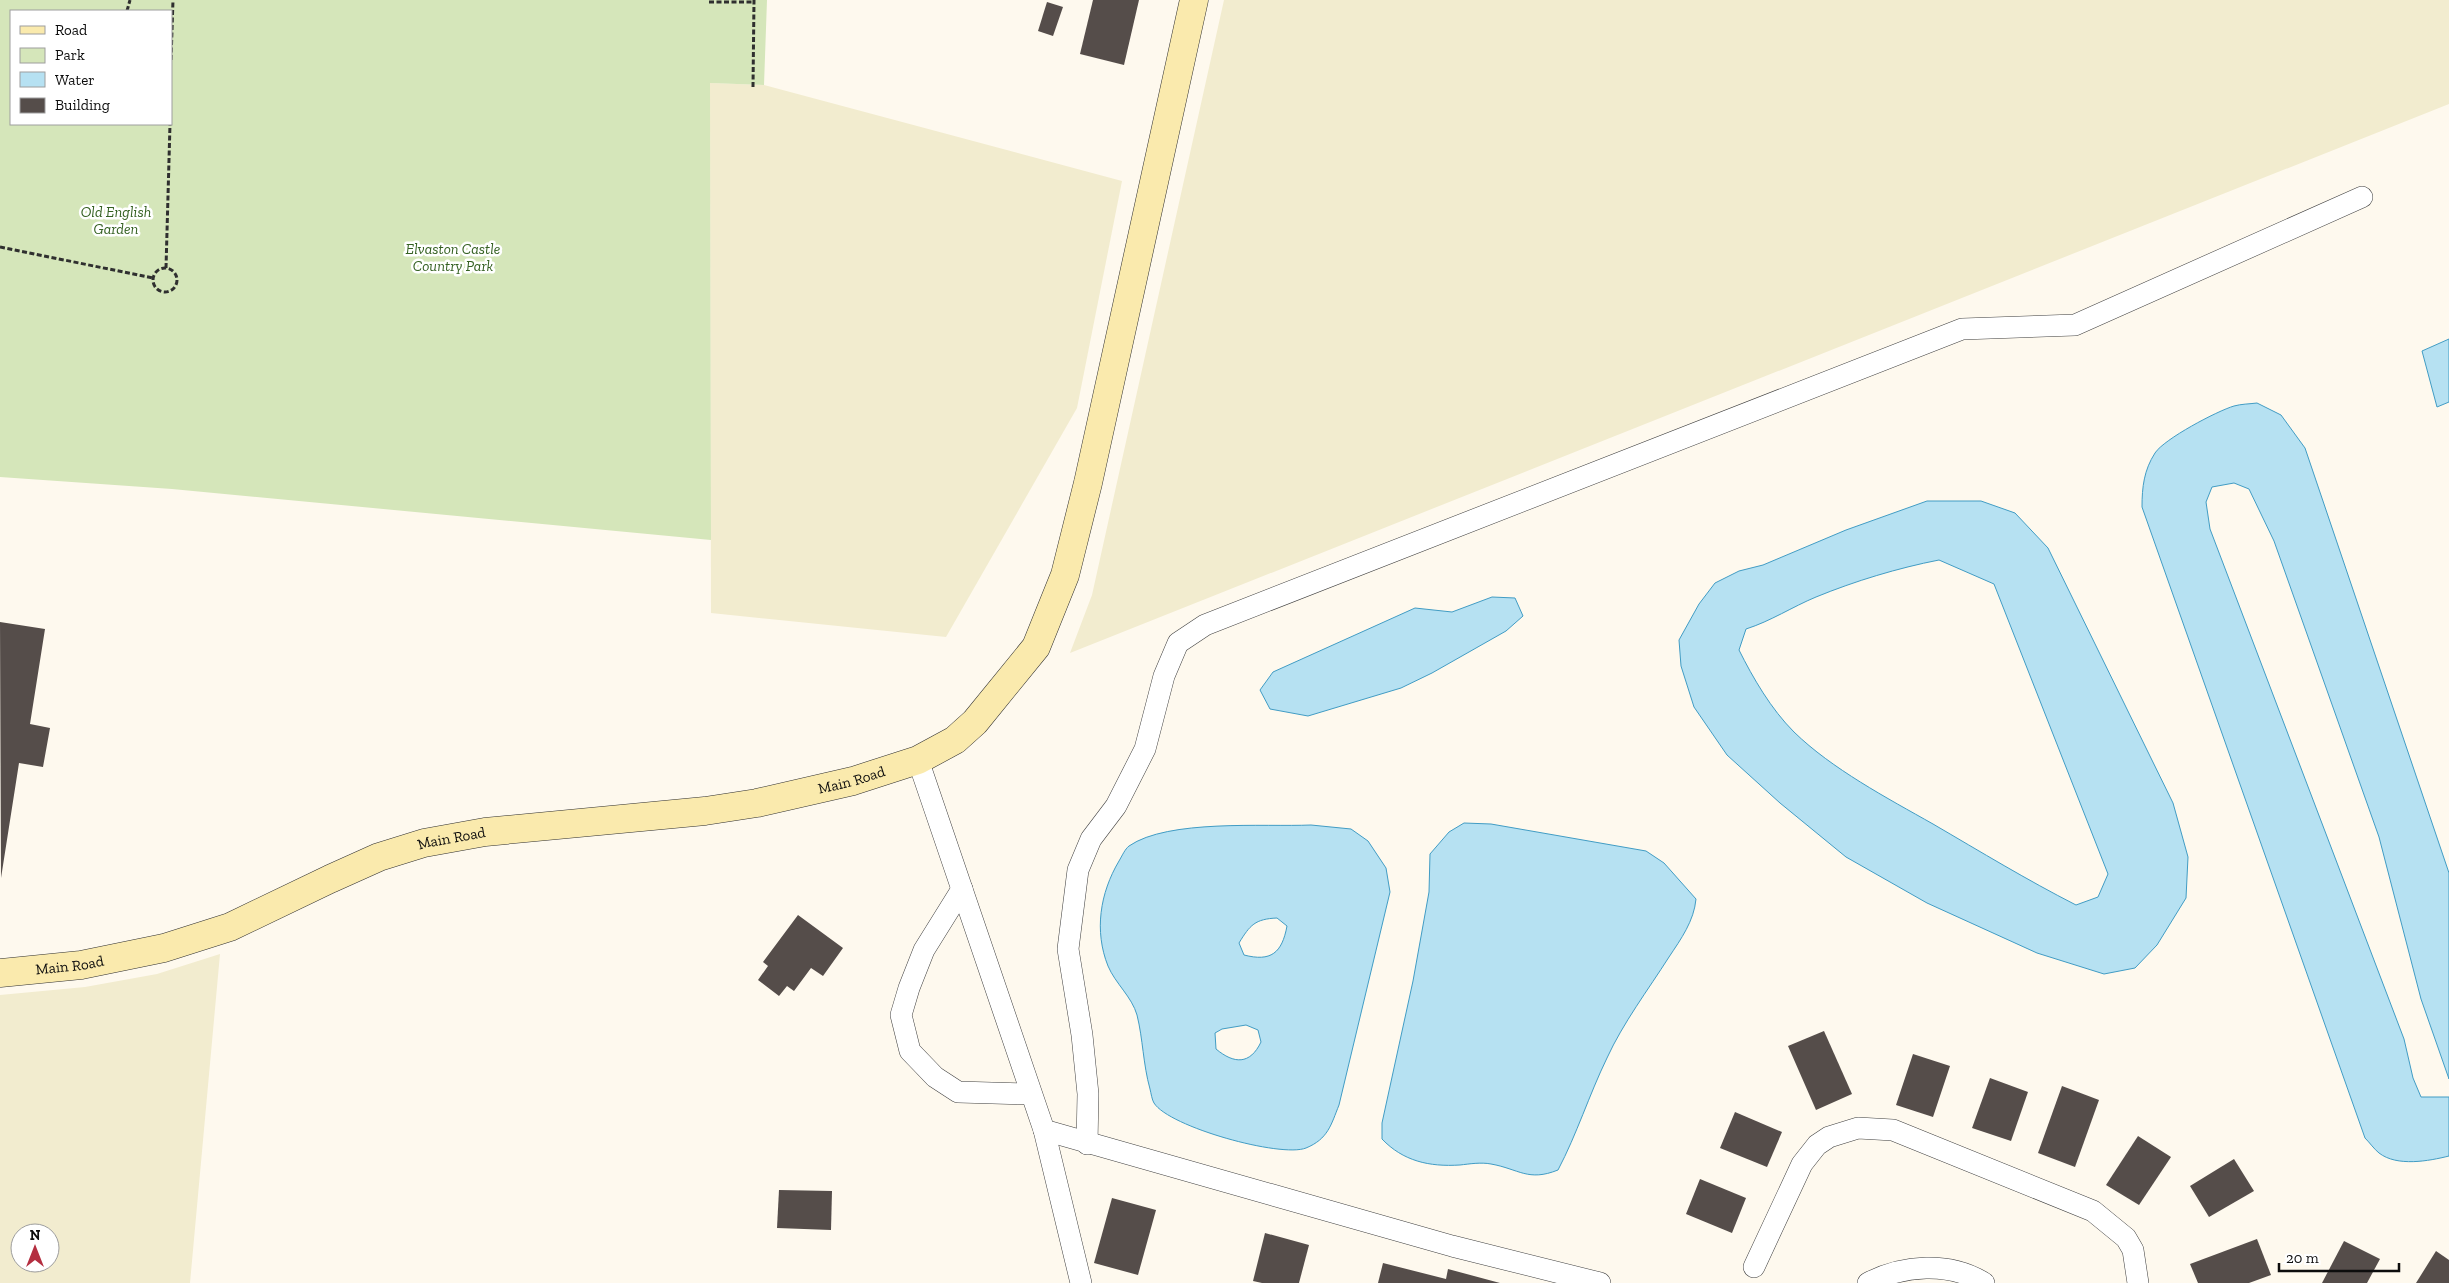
<svg xmlns="http://www.w3.org/2000/svg" width="2449" height="1283" font-family="'Zilla Slab',serif">
<rect width="100%" height="100%" fill="#fef9ee"/>
<!-- farmland -->
<g fill="#f2eccf" fill-rule="evenodd">
<polygon points="1224,0 2449,0 2449,104 1070,653 1092,595"/>
<polygon points="710,83 764,85 1122,181 1077,408 946,637 711,613"/>
<path d="M220 954 190 1283H0V995L85 987 157 974ZM20 1233H50V1263H20Z"/>
</g>
<!-- green -->
<path fill="#d5e6ba" fill-rule="evenodd" d="M0 0H767L764 85 710 83 711 540 172 489 0 477ZM11 11H171V124H11Z"/>
<!-- water -->
<g fill="#b6e1f2" stroke="#419cc4" fill-rule="evenodd">
<polygon points="2449,339 2449,402 2437,407 2422,351"/>
<path d="M2257 403 2281 415 2305 448 2449 873V1079L2421 999 2379 837 2274 541 2249 489 2234 483 2212 487 2206 502 2210 529 2404 1039 2413 1078 2421 1097H2449V1156C2429 1161 2397 1167 2379 1153 2374 1149 2370 1143 2365 1138L2142 507C2142 487 2144 470 2155 453 2164 439 2217 411 2234 406 2241 404 2249 404 2257 403Z"/>
<path d="M1927 501H1981L2015 513 2048 548 2173 803 2188 857 2186 898 2157 945 2135 968 2104 974 2037 953 1927 903 1846 857 1780 803 1727 755 1694 707 1681 666 1679 640 1699 604 1715 583 1739 571 1763 565 1846 530ZM1939 560 1994 584 2108 874 2098 897 2076 905C2027 880 1981 852 1933 824 1887 798 1832 769 1794 732 1771 709 1753 678 1739 650L1746 629C1771 621 1792 607 1816 597 1855 581 1898 568 1939 560Z"/>
<polygon points="1492,597 1515,598 1523,616 1506,631 1432,673 1401,688 1308,716 1270,709 1260,690 1273,672 1415,608 1452,612"/>
<path d="M1464 823 1491 824 1646 851 1664 863 1696 899C1694 921 1681 939 1669 957 1648 990 1623 1023 1607 1058 1589 1095 1577 1134 1558 1170 1528 1182 1519 1169 1491 1164 1481 1162 1469 1164 1460 1165 1429 1167 1403 1161 1382 1139V1123L1413 981 1429 892 1430 854 1449 832Z"/>
<path d="M1311 825 1351 829 1368 841 1386 868 1390 892 1339 1105C1331 1125 1328 1139 1306 1148 1281 1158 1169 1127 1154 1103 1152 1100 1151 1093 1150 1089 1143 1064 1143 1039 1137 1015 1132 997 1115 983 1108 966 1094 931 1100 893 1119 861 1122 856 1125 849 1129 846 1168 819 1264 827 1311 825ZM1277 918 1287 926C1282 953 1271 962 1244 955L1239 943C1250 925 1255 919 1277 918ZM1246 1025 1258 1030 1261 1042C1250 1065 1234 1064 1216 1049L1215 1033 1222 1029Z"/>
</g>
<!-- building -->
<g fill="#554d4a">
<polygon points="1093,0 1139,0 1124,65 1080,54"/>
<polygon points="1047,2 1063,7 1053,36 1038,31"/>
<polygon points="0,622 45,629 30,724 50,728 43,767 19,763 1,878"/>
<polygon points="798,915 843,948 823,976 811,968 794,991 787,986 779,996 758,980 768,966 763,962"/>
<polygon points="1824,1031 1852,1094 1816,1110 1788,1046"/>
<polygon points="1913,1054 1950,1066 1933,1117 1896,1105"/>
<polygon points="1990,1078 2028,1092 2011,1141 1972,1128"/>
<polygon points="2062,1086 2099,1100 2075,1167 2038,1153"/>
<polygon points="1735,1112 1782,1132 1767,1167 1720,1148"/>
<polygon points="2138,1136 2171,1157 2139,1205 2106,1185"/>
<polygon points="2234,1159 2254,1191 2209,1217 2190,1186"/>
<polygon points="1700,1179 1746,1198 1732,1233 1686,1214"/>
<polygon points="779,1190 832,1191 831,1230 777,1228"/>
<polygon points="1112,1198 1156,1210 1138,1275 1094,1263"/>
<polygon points="1265,1233 1309,1245 1299,1283 1262,1283 1253,1281"/>
<polygon points="2257,1239 2271,1275 2249,1283 2198,1283 2190,1264"/>
<polygon points="2344,1241 2380,1259 2367,1283 2322,1283"/>
<polygon points="2436,1251 2449,1260 2449,1283 2416,1283"/>
<polygon points="1383,1263 1446,1279 1448,1269 1500,1283 1378,1283"/>
</g>
<g fill="none" stroke-linecap="round" stroke-linejoin="round">
<defs>
<g id="lane">
<polyline points="918,760 1044,1130 1452,1246 1600,1283"/>
<polyline points="962,889 924,950 909,988 901,1015 910,1051 935,1077 958,1092 1031,1094"/>
<polyline points="1044,1130 1081,1283"/>
<polyline points="1087,1144 1088,1094 1082,1035 1068,949 1078,870 1091,839 1116,806 1145,749 1164,676 1178,643 1205,625 1962,329 2075,325 2362,197"/>
<polyline points="1754,1267 1802,1164 1817,1145 1829,1137 1858,1128 1893,1130 2093,1211 2126,1238 2133,1250 2138,1283"/>
<path d="M1868 1283C1903 1265 1949 1261 1984 1283"/>
</g>
<g id="secondary">
<path id="s1" d="M0 973 81 965 164 948 230 927 330 879 379 857 424 843 485 832 705 811 757 803 853 781 918 760 955 740 975 722 1036 647 1065 575 1088 483 1194 0"/>
</g>
</defs>
<!-- lane casing -->
<use href="#lane" stroke="#404040" stroke-width="22"/>
<!-- secondary casing -->
<use href="#secondary" stroke="#2f2f2f" stroke-width="29"/>
<!-- path -->
<g stroke="#2f2f2f" stroke-width="3" stroke-dasharray="5 2.5" stroke-linecap="butt">
<polyline points="709,2 754,2"/>
<polyline points="127,11 130,0"/>
<polyline points="171,60 173,0"/>
<polyline points="753,87 754,0"/>
<polyline points="0,247 153,278"/>
<polyline points="166,268 170,124"/>
<circle cx="165" cy="280" r="12"/>
</g>
<!-- lane -->
<use href="#lane" stroke="#fff" stroke-width="21"/>
<!-- secondary -->
<use href="#secondary" stroke="#faeaad" stroke-width="28"/>
</g>
<g text-anchor="middle" dominant-baseline="central" stroke-width="5" stroke-linejoin="round" paint-order="stroke">
<!-- park labels -->
<g font-size="15" font-style="italic" fill="#346021" stroke="#fff">
<text x="116" y="212">Old English<tspan x="116" dy="17">Garden</tspan></text>
<text x="453" y="249">Elvaston Castle<tspan x="453" dy="17">Country Park</tspan></text>
</g>
<!-- street labels -->
<g font-size="15" fill="#0d0d0d" stroke="#fff">
<text stroke="none"><textPath href="#s1" startOffset="880">Main Road</textPath></text>
<text stroke="none"><textPath href="#s1" startOffset="475">Main Road</textPath></text>
<text stroke="none"><textPath href="#s1" startOffset="70">Main Road</textPath></text>
</g>
</g>
<!-- legend -->
<rect x="10" y="10" width="162" height="115" fill="#ffffff" stroke="#9e9e9e"/>
<rect x="20" y="26" width="25" height="8" fill="#faeaad" stroke="#9e9e9e"/>
<text x="55" y="35" font-size="15" fill="#0d0d0d">Road</text>
<rect x="20" y="48" width="25" height="15" fill="#d5e6ba" stroke="#9e9e9e"/>
<text x="55" y="60" font-size="15" fill="#0d0d0d">Park</text>
<rect x="20" y="72" width="25" height="15" fill="#b6e1f2" stroke="#9e9e9e"/>
<text x="55" y="85" font-size="15" fill="#0d0d0d">Water</text>
<rect x="20" y="98" width="25" height="15" fill="#554d4a" stroke="#9e9e9e"/>
<text x="55" y="110" font-size="15" fill="#0d0d0d">Building</text>
<!-- north arrow -->
<g transform="translate(35 1248)"><circle r="24" fill="#ffffff" stroke="#9e9e9e"/>
<path d="M0-4L9 19L0 12L-9 19Z" fill="#b42e40"/>
<text y="-8" font-size="14" font-weight="bold" text-anchor="middle" fill="#0d0d0d">N</text>
</g>
<!-- scale -->
<path d="M2279 1263v8h120v-8" fill="none" stroke="#0d0d0d" stroke-width="2.5"/>
<text x="2286" y="1263" font-size="15" fill="#0d0d0d" stroke="#ffffff" stroke-width="4" paint-order="stroke">20 m</text>
</svg>
